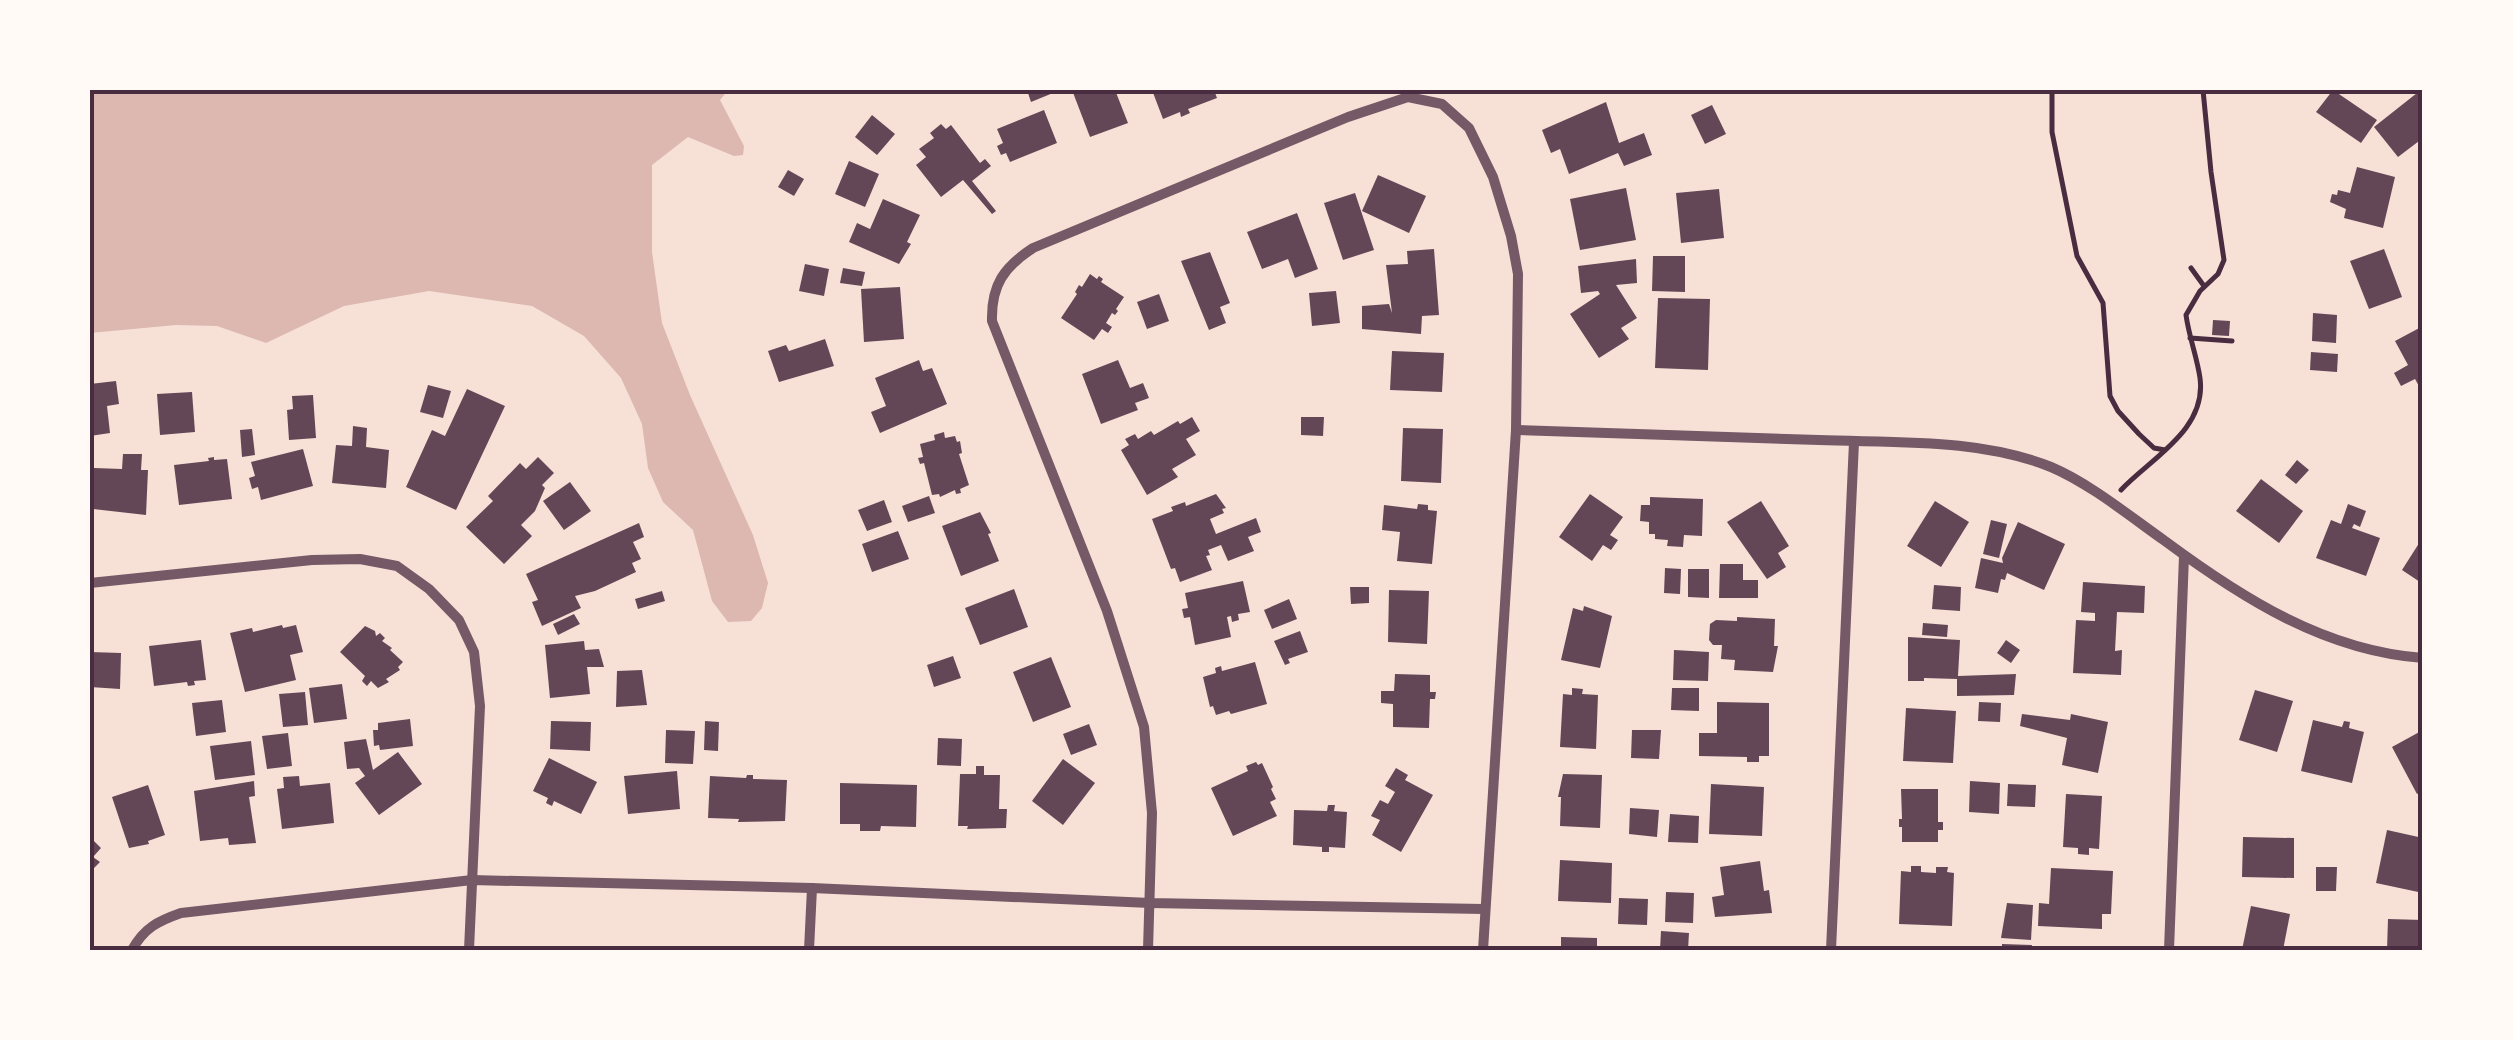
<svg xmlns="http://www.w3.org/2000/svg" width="2513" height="1040" font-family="'Work Sans',sans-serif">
<rect width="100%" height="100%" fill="#f7e1d7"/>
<!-- water -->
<polygon fill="#dcb8b0" points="90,90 728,90 720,100 744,146 743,155 734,156 688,137 652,165 652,252 662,323 690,395 753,535 768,583 762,608 751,621 728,622 712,601 693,530 663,502 648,468 642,424 621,378 584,336 532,306 429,291 344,306 266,343 217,326 176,325 90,333"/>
<!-- building -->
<g fill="#644757">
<polygon points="1027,90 1051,90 1053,93 1031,102"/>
<polygon points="1072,90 1115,90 1128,123 1090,137"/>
<polygon points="1152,90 1214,90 1217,98 1188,109 1190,113 1181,117 1180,112 1163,119"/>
<polygon points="2333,90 2377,120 2361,143 2316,112"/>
<polygon points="2417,93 2423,100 2423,138 2398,157 2374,127"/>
<polygon points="1606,102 1619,143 1644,133 1652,155 1624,166 1618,153 1569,174 1560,149 1551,153 1542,130"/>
<polygon points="1712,105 1726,134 1705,144 1691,115"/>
<polygon points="1044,110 1057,143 1010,162 1006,153 1001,155 997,146 1003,143 997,129"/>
<polygon points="872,115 895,134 877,155 855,137"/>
<polygon points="941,124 946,129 951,125 980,163 985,159 991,166 972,181 996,211 992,214 963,180 941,197 916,165 926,157 919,149 934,138 930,133"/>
<polygon points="849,161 879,174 865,207 835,194"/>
<polygon points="2357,167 2395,177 2383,228 2344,218 2346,209 2330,202 2332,194 2337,195 2338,190 2350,193"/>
<polygon points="788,170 804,179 794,196 778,187"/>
<polygon points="1378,175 1426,196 1409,233 1362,211"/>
<polygon points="1626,188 1636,240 1580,250 1570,199"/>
<polygon points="1719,189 1724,238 1681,243 1676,193"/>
<polygon points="1355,193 1374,250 1343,260 1324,203"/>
<polygon points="883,199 920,215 907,242 911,244 899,264 849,242 857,223 870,229"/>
<polygon points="1297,213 1318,269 1295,278 1288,259 1262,269 1247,232"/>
<polygon points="1434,249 1439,315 1422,316 1421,334 1362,329 1362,306 1389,304 1392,313 1386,265 1408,264 1407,251"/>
<polygon points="2384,249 2402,297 2369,309 2350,261"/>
<polygon points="1210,252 1230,303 1220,307 1226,323 1209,330 1181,261"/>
<polygon points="1653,256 1685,256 1685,292 1652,291"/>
<polygon points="1636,259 1637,283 1616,285 1637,318 1621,328 1629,339 1599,358 1570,314 1600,294 1598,291 1581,293 1578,266"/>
<polygon points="805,264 829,269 824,296 799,291"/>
<polygon points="843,268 865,272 862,286 840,283"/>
<polygon points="1090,274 1097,279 1099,276 1103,279 1101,282 1124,297 1116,309 1118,311 1115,315 1112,313 1106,323 1112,327 1108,333 1102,329 1094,340 1061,318 1077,294 1075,292 1079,285 1082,287"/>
<polygon points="900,287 904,339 864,342 861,289"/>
<polygon points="1336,291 1340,323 1312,326 1309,293"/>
<polygon points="1159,294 1169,321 1147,329 1137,302"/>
<polygon points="1658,298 1710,299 1708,370 1655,368"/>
<polygon points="2313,313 2337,315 2336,343 2312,341"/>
<polygon points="2213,320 2230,321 2229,336 2212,335"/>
<polygon points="2423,326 2423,386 2420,388 2415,379 2401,386 2394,373 2408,365 2395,341"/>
<polygon points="825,339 834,366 779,382 768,351 786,345 789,351"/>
<polygon points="1392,351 1444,353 1442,392 1390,390"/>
<polygon points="2311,352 2338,354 2337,372 2310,370"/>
<polygon points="919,360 923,371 932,368 947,404 880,433 871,412 886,406 875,378"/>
<polygon points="1118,360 1130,388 1143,383 1149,398 1135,403 1138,410 1101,424 1082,374"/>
<polygon points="116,381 119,404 107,406 110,433 90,436 90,384"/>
<polygon points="428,385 451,391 443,418 420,412"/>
<polygon points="467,389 505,406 456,510 406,487 432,430 445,436"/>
<polygon points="192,392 195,432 160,435 157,394"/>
<polygon points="313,395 316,438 289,440 287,410 293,409 292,396"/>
<polygon points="1192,417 1200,431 1186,439 1196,455 1172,469 1178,477 1147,495 1121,450 1129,445 1125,439 1135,434 1138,439 1151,431 1154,435 1178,421 1180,424"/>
<polygon points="1301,417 1324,417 1323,436 1301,435"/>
<polygon points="2419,418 2423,419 2423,472 2418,471"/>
<polygon points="353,426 367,428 366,447 389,450 386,488 332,483 336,445 352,446"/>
<polygon points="1403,428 1443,429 1441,483 1401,481"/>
<polygon points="252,429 255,455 242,457 240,430"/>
<polygon points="944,432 945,438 955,436 957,442 960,441 962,453 959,454 969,485 960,489 961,493 956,494 955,490 940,497 939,494 932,495 924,463 920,464 918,458 923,457 920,444 935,440 934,435"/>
<polygon points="303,449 313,486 261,500 258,487 252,489 249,478 255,476 251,462"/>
<polygon points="123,454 142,454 141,470 148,470 146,515 93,509 94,468 122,469"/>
<polygon points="214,457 214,460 227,459 232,499 179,505 174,465 209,461 208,458"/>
<polygon points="538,457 554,473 542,485 545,488 535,511 521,525 532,536 504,564 466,527 493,501 488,496 520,463 526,469"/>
<polygon points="2297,460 2309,470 2296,484 2285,475"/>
<polygon points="2261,479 2303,511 2279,543 2236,511"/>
<polygon points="570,482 591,511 564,530 543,501"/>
<polygon points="1216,494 1226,508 1222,509 1224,513 1210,519 1216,534 1256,518 1261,532 1248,537 1254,551 1228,561 1221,545 1208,550 1210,555 1206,556 1212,570 1180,582 1175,568 1171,569 1152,519 1173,511 1171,507 1185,502 1186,506"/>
<polygon points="1590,494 1623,517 1610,535 1618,540 1611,550 1603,545 1592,561 1559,537"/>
<polygon points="929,496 935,513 908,522 902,506"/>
<polygon points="1650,497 1703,499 1702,536 1684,535 1683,547 1667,546 1668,540 1655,539 1655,534 1649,534 1649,522 1640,521 1641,505 1650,505"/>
<polygon points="884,500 892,522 867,531 858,510"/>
<polygon points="1761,501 1789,546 1778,553 1786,567 1767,579 1727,522"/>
<polygon points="1935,501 1969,522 1941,567 1907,546"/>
<polygon points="1418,504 1428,505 1428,510 1437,511 1432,564 1397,561 1400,532 1382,530 1384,505 1417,509"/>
<polygon points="2348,504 2366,511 2360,527 2354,524 2352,528 2380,538 2366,576 2316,558 2331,520 2341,524"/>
<polygon points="980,512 991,533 988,534 999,561 961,576 942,526"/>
<polygon points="1991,520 2007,524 1999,558 1983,554"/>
<polygon points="2018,522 2065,544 2044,590 2007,573 2005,580 2001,579 1998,593 1975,588 1981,558 2003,563 2002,558"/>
<polygon points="639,523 644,537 633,542 641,559 632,563 636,572 595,591 575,596 581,608 542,626 532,602 538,600 526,574"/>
<polygon points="898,531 909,559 872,572 862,544"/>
<polygon points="2423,537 2423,584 2402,570"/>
<polygon points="1720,564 1743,564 1743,580 1758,580 1758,598 1719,598"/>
<polygon points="1665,568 1681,569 1680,594 1664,593"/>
<polygon points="1688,569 1709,569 1709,598 1688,597"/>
<polygon points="1243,581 1250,612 1238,614 1239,620 1232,622 1231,616 1227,617 1231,637 1195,645 1190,617 1184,618 1182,609 1188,608 1185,593"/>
<polygon points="2083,582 2145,586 2144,613 2117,612 2115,651 2122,650 2121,675 2073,673 2076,620 2095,621 2095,613 2081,612"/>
<polygon points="1934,585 1961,587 1960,611 1932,609"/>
<polygon points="1350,587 1369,587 1369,603 1351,604"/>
<polygon points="1014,589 1028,627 980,645 965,608"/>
<polygon points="1389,590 1429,591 1427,644 1388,642"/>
<polygon points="662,591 665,601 638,609 635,599"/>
<polygon points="1289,599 1297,619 1272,629 1264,610"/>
<polygon points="1584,606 1612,616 1600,668 1561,660 1573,608 1583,611"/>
<polygon points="574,614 580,624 558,635 553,624"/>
<polygon points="1737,617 1775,619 1774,646 1778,646 1773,672 1734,670 1735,660 1721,659 1722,645 1713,645 1709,640 1710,624 1716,620 1737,621"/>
<polygon points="1923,623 1948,625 1947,637 1922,635"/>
<polygon points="282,625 283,628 296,625 303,652 290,655 296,680 245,692 230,633 252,628 253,632"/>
<polygon points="365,626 375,631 376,636 380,633 385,638 382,641 392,648 390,650 403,662 398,667 400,670 386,679 389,682 378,688 371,681 367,686 362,681 365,676 340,652"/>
<polygon points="1300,631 1308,652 1288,659 1290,663 1285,665 1274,641"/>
<polygon points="1908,637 1960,640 1958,676 2016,674 2014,695 1957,696 1957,679 1924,678 1924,681 1908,681"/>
<polygon points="201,640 206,680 194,681 195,685 188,686 187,682 154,686 149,646"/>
<polygon points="2006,640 2020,650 2011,663 1997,653"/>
<polygon points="584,641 585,650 599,649 604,667 587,667 590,694 550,698 545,645"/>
<polygon points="1674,650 1709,652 1708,681 1673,680"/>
<polygon points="90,652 121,653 120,689 90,687"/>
<polygon points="953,656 961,678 934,687 927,665"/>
<polygon points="1051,657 1071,707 1033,722 1013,672"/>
<polygon points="1255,662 1267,704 1231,714 1229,711 1216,715 1213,706 1210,707 1203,677 1216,673 1215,668 1221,666 1222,671"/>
<polygon points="642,670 647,705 616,707 617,671"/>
<polygon points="1395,674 1430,675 1430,692 1436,692 1435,699 1430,699 1429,728 1393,727 1393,704 1381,703 1381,691 1394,691"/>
<polygon points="342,684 347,719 314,723 309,688"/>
<polygon points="1572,688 1583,689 1582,694 1598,695 1596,749 1560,747 1563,694 1572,695"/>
<polygon points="1672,688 1699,688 1699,711 1671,710"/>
<polygon points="2255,690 2293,701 2277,752 2239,740"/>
<polygon points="305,692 308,725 283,727 279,694"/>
<polygon points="222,700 226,732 196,736 192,703"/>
<polygon points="1717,702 1769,703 1769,756 1759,756 1759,762 1747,762 1747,757 1699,756 1699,733 1717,733"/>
<polygon points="1979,702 2001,703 2000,722 1978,721"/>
<polygon points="1906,708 1956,711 1953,763 1903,761"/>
<polygon points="2022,714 2070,720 2071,714 2108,722 2098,773 2062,765 2067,738 2020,726"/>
<polygon points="410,719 413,746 380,750 379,745 374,746 373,730 378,730 378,723"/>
<polygon points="2313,720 2342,727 2344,721 2350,722 2349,728 2364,732 2352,783 2301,771"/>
<polygon points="551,721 591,722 590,751 550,749"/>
<polygon points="705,721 719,722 718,751 704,750"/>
<polygon points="1089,724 1097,745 1071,755 1063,734"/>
<polygon points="666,730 695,731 693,764 665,763"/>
<polygon points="1632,730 1661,730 1659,759 1631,758"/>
<polygon points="2423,730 2423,791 2417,794 2392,747"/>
<polygon points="288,733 292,766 267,769 262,736"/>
<polygon points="938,738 962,739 961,766 937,765"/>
<polygon points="366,739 373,770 398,752 422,784 379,815 355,783 365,776 359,768 347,769 344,742"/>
<polygon points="251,741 255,775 215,780 210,746"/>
<polygon points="549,758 597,782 581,814 554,801 552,806 546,803 548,798 533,791"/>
<polygon points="1063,759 1095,783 1063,825 1032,801"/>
<polygon points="1256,762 1258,765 1262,763 1273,787 1271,789 1276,799 1270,802 1277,816 1233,836 1211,788 1248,771 1246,766"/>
<polygon points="976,766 984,766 984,775 1000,775 999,809 1007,809 1006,828 967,829 968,826 958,826 960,774 976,774"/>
<polygon points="1396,768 1408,775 1405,780 1433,795 1401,852 1372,835 1380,820 1371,816 1380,800 1388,804 1395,792 1385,786"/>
<polygon points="677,771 680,809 628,814 624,776"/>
<polygon points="1563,774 1602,775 1600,828 1560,826 1561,797 1558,797"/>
<polygon points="747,775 753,775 753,779 787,780 785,821 738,822 739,819 708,818 710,776 746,778"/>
<polygon points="299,776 300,786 330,783 334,823 282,829 277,789 284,788 283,777"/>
<polygon points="254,781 255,796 249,797 256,843 229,845 228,838 200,841 194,791"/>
<polygon points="1970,781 2000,783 1999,814 1969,812"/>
<polygon points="840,783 917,785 916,827 881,826 880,831 860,831 860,824 840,824"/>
<polygon points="1711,784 1764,787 1762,836 1709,834"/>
<polygon points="2008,784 2036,785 2035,807 2007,806"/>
<polygon points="148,785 165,835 148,841 149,844 129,848 112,797"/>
<polygon points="1901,789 1938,789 1938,822 1943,822 1943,830 1938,830 1938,842 1902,842 1902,827 1899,827 1899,819 1902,819"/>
<polygon points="2066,794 2102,796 2099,849 2089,848 2089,855 2078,854 2078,848 2063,847"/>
<polygon points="1328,805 1335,805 1334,811 1347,812 1345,848 1329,847 1329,852 1322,852 1322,847 1293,845 1294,810 1327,811"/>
<polygon points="1630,808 1659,810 1657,837 1629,834"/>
<polygon points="1670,814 1699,816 1698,843 1668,842"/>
<polygon points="2387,830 2423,838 2423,893 2376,883"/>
<polygon points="90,837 101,848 93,857 100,862 90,872"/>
<polygon points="2243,837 2294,838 2294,878 2242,877"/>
<polygon points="1560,860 1612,863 1611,903 1558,901"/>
<polygon points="1760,861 1764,891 1769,890 1772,913 1715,917 1712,897 1724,895 1720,867"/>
<polygon points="1911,866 1921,866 1921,872 1936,873 1936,867 1948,867 1947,872 1954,873 1952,926 1899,924 1901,871 1911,872"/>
<polygon points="2316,867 2337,867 2336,891 2316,891"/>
<polygon points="2051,868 2113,871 2111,914 2102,914 2102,929 2038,926 2039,903 2049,904"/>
<polygon points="1666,892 1694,893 1693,923 1665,922"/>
<polygon points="1619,898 1648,899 1647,925 1618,924"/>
<polygon points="2007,903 2033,905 2031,940 2001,938"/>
<polygon points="2251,906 2290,914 2283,950 2242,950"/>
<polygon points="2388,919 2423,920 2423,950 2387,950"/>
<polygon points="1661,931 1689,933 1688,950 1660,950"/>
<polygon points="1561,937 1597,938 1597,950 1561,950"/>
<polygon points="2002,944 2032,945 2031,950 2002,950"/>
</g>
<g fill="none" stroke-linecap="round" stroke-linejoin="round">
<!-- path -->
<g stroke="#4a2c40" stroke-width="5">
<polyline points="2052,90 2052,132 2077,256 2103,303 2110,396 2118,411 2139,434 2154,448 2165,450"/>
<polyline points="2191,268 2204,286"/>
<polyline points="2190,338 2232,341"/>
<path d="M2121 490C2151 458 2207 430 2200 378 2197 357 2189 337 2186 315L2200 291 2218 274 2224 260 2211 172 2203 90"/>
</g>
<!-- minor -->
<g stroke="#755966" stroke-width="10">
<path d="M1516 430C1617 433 1718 437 1819 440 1894 443 1979 438 2051 467 2089 483 2131 517 2165 541 2242 598 2325 651 2423 658"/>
<polyline points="90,583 312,560 360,559 397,566 429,589 459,620 474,652 480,706 469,950"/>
<path d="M132 950C144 928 158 921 181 913L472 880 812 888 1150 903 1484 909"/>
<polyline points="809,950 812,888"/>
<path d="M1148 950 1152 813 1144 727 1107 611 992 321C991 285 1004 267 1033 248L1348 117 1408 97 1442 104 1469 128 1493 177 1511 236 1518 274 1516 430 1483 950"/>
<polyline points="1831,950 1854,442"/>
<polyline points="2169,950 2184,556"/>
</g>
</g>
<!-- border -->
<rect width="2513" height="1040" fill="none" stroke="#fffaf5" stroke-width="185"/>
<rect x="92" y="92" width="2328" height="856" fill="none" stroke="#4a2c40" stroke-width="4"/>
</svg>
